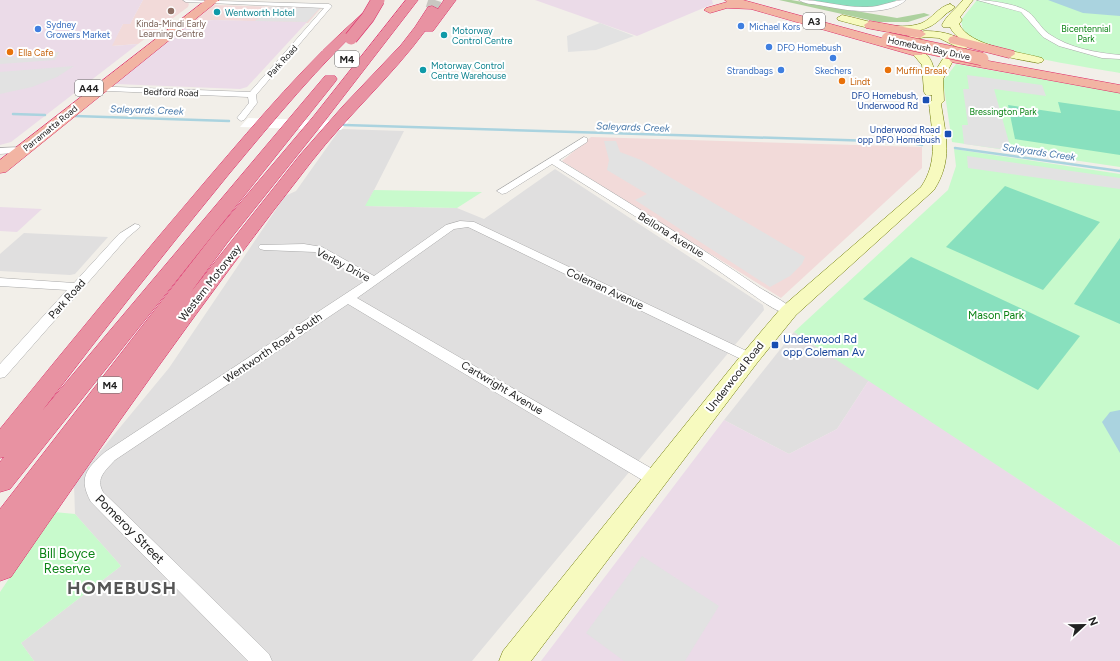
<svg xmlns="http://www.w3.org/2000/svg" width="1120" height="661" font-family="Figtree,sans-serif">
<rect width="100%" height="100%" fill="#f2efe9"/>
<!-- residential -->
<g fill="#e0dfdf">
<polygon points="340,129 404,131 366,206 457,208 484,219 555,169 763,305 764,310 472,661 34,661 21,643 121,566 75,514 74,483 169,368 285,196 296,191"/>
<polygon points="24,233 108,237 75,274 70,275 0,271 0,254"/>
<polygon points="794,332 869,380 837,429 789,454 724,420"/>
</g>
<!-- commercial -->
<g fill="#f2dad9">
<polygon points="143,0 192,0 188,4 189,4 188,7 138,44 111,46 123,24 130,24"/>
<polygon points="212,5 321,8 308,23 214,20 191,22"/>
<polygon points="591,137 922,147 922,168 781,298 562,161"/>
</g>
<!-- industrial -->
<g fill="#ebdbe8">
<polygon points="0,0 143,0 130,24 123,24 112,46 138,44 11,142 0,145"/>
<polygon points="535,0 712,0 713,4 637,36"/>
<polygon points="214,20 307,22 247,87 240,89 116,84 115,83 191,22"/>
<polygon points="0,207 42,209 17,232 0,231"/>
<polygon points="869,380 1120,546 1120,661 541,661 724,420 789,454 837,429"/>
</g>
<!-- forest -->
<polygon fill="#add19e" points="779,0 791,0 897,18 924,13 930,15 908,22 878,22"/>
<!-- park -->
<g fill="#c8facc">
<path d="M977 0H1120V73C1089 67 983 53 965 32 962 28 962 25 961 20Z"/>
<polygon points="956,64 1120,93 1120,167 952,142 943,81"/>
<polygon points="954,149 1120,174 1120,546 794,332 948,190 956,166"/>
<polygon points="374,190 482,192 457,208 365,206"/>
<polygon points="54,512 75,514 121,566 21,643 34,661 0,661 0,592"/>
</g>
<!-- pitch -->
<g fill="#88e0be">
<path d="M811 0H897C871 14 839 5 811 0Z"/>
<polygon points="1058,102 1120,111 1120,155 1015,139 1008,105 1061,113"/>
<polygon points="1005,186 1100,222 1043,290 946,247"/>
<polygon points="1120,238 1120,324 1074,304"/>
<polygon points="911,257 1080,336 1038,390 863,299"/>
</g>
<!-- parking -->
<g fill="#e2e2e2">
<polygon points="270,7 320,8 307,22 255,21"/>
<polygon points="600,23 634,36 596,50 568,52 567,36"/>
<polygon points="59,52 55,60 0,64 0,58"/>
<polygon points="74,66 57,77 32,87 0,94 0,72"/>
<polygon points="967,75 1042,85 1046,96 994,89 1010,146 1001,149 964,144 962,125 968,125 963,89 969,89"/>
<polygon points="604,141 616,141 620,152 641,160 805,257 802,264 790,276 770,287 635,200 647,194 607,170 609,160"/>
<polygon points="967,156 1120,178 1120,189 968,168"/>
<polygon points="642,556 719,606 685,661 624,661 586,633"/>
</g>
<!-- water -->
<g fill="#aad3df">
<polygon points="1048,0 1120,0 1120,16 1083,13"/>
<polygon points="1120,410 1120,453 1102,422 1110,412"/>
</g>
<!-- pier -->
<polygon fill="#fff" points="248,118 349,121 341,130 240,127"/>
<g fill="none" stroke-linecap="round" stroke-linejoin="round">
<!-- stream -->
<g stroke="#aad3df" stroke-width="2.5">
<polyline points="13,114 45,115"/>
<polyline points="75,116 229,121"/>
<polyline points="344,125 907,142 922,145"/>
<polyline points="955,148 1120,171"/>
</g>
<!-- motorway-tunnel -->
<polyline stroke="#c8c6c1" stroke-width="13" stroke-dasharray="13 6" stroke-linecap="butt" points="432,9 435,0"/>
<defs>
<g id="minor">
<polygon points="183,0 329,4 332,6 256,95 257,103 244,120 241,121 237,118 249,103 248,97 86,90 86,86 89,86 250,92 324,8 186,2"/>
<path d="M799 0C822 0 844 8 867 7 881 7 893 0 906 0 886 18 843 10 819 5 813 4 804 4 799 0Z"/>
<path d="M977 0C987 0 1016 4 1025 10 1035 15 1040 28 1049 34 1069 48 1097 53 1120 55V59L1102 58 1059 46 1043 37 1021 12Z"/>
<path d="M584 137 587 138V142L559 160C627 201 694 243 760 288 767 292 792 306 795 311L793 314C781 317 757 297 746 290 683 245 617 205 552 164L506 193 502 194 497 191Z"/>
<polygon points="23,147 28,150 26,152 0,154 0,148"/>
<path d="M460 221 474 222 755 355 757 358 755 361 750 363 745 361 468 227 454 229 357 298 661 474 663 479 661 484 655 486 649 484 348 304 115 460C106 470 95 478 103 492L269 654 272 661H248L91 502C78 478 86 469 105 452L365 281 315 252 264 250 260 249 258 247 260 245 304 244 322 247 374 276 446 225Z"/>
<polygon points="135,224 139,225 140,227 127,238 5,377 0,378 0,364 67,290 0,286 0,278 74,283 119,234"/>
</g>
<g id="secondary">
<path d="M963 0H973L960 17 962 20 959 24C969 46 1020 52 1042 58L1044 60 1042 62 1038 63C1016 59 960 50 950 27H943L942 25C946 16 956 9 963 0Z"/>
<path d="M950 4 955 7 953 9C945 13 939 22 931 26 904 40 865 27 838 20L837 18 842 15C866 20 898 32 922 23 933 18 938 7 950 4Z"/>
<path d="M925 31C941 31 959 34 968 47L963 50 939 38 925 37 913 40 908 37 915 33Z"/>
<path d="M918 50C928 52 934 63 934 73L944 57 948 56 954 59 943 79 944 101 941 104C946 137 953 160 934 190L796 315 757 363 531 661H499L503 651 743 353 782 307 921 187C939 161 932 133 929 103L932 100V95H926L924 92 922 65 912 53Z"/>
</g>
<g id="trunk">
<polygon points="206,0 219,0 6,172 0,173 0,160"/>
<polygon points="725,0 743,0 922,49 923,52 922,55 912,55 751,9 727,8 710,13 704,10 706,8 727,2"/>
<polygon points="870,21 920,30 926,34 920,38 866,28 864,25"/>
<polygon points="954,36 1014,51 1015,54 1009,58 950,43 948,40 950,37"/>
<polygon points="956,55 1120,85 1120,93 951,62 949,59 951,56"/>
</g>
<g id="motorway">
<path d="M406 0H418L323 123 227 243 191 292 300 155 343 106 401 45 415 27 428 7 432 6 438 9 444 0H456L433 31H425C392 76 347 116 312 161 206 296 108 436 11 577L0 581V509L213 235 313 117Z"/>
<path d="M367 12 373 15 371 17C319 65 274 120 229 174 165 252 103 331 42 411L325 76H335L337 79 335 82 10 489 0 492V462L4 457 0 458V429C69 344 139 259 210 176 259 119 307 62 363 13Z"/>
</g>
</defs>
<!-- minor casing -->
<use href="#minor" stroke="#a9a9a9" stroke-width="1"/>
<!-- secondary casing -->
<use href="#secondary" stroke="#707d05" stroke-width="1"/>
<!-- trunk casing -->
<use href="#trunk" stroke="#dc2a67" stroke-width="1"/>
<!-- motorway casing -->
<use href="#motorway" stroke="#dc2a67" stroke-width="1"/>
<!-- minor -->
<use href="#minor" fill="#fff" fill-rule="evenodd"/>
<!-- secondary -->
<use href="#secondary" fill="#f7fabf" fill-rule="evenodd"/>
<!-- trunk -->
<use href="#trunk" fill="#f2b4a3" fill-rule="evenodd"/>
<!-- motorway -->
<use href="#motorway" fill="#e892a2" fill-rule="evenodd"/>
<defs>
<polyline id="trunk-bridge" points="888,39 982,59"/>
<polyline id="motorway-bridge" points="351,38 368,17 378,0"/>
</defs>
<!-- trunk-bridge casing -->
<use href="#trunk-bridge" stroke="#dc2a67" stroke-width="14" stroke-linecap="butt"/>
<!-- motorway-bridge casing -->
<use href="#motorway-bridge" stroke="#dc2a67" stroke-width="14" stroke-linecap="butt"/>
<!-- trunk-bridge -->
<use href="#trunk-bridge" stroke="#f2b4a3" stroke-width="13"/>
<!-- motorway-bridge -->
<use href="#motorway-bridge" stroke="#e892a2" stroke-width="13"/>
</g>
<!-- markers -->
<circle fill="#8d6e63" stroke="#fff" stroke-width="1.5" cx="171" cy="11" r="4"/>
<g fill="#0f9aa8" stroke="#fff" stroke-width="1.5">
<circle cx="217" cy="12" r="4"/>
<circle cx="444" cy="35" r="4"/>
<circle cx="423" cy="70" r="4"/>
</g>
<g fill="#3f7fe0" stroke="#fff" stroke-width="1.5">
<circle cx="741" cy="26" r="4"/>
<circle cx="38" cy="29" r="4"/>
<circle cx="769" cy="47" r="4"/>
<circle cx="833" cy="58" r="4"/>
<circle cx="781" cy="70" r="4"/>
</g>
<g fill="#e8710a" stroke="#fff" stroke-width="1.5">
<circle cx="10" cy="52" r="4"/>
<circle cx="888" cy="70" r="4"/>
<circle cx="842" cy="81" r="4"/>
</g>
<g fill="#1a4fb4" stroke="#fff" stroke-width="1.5">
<rect x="922" y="96" width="8" height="8" rx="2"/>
<rect x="944" y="130" width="8" height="8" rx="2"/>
<rect x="771" y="341" width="8" height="8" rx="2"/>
</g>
<g text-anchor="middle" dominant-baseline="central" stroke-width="4" stroke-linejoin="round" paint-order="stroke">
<!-- far-culture labels -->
<g font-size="9" fill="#0d838f" stroke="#fff" text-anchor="start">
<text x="225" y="12">Wentworth Hotel</text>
<text x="452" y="30">Motorway<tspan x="452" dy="10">Control Centre</tspan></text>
<text x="431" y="65">Motorway Control<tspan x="431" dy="10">Centre Warehouse</tspan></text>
</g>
<!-- far-education labels -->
<g font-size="9" fill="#785e54" stroke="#fff">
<text x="171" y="23">Kinda-Mindi Early<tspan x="171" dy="10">Learning Centre</tspan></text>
</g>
<!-- far-shop labels -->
<g font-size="9" fill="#366cbe" stroke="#fff" text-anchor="start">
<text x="46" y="24">Sydney<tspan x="46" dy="10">Growers Market</tspan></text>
<text x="749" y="26">Michael Kors</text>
<text x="777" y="47">DFO Homebush</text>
<text x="773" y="70" text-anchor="end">Strandbags</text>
<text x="833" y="70" text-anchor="middle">Skechers</text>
</g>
<!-- far-park labels -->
<g font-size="9" fill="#0c8416" stroke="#fff">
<text x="1086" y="28">Bicentennial<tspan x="1086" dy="10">Park</tspan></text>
<text x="1003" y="111">Bressington Park</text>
</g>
<!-- far-street labels -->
<g font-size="9" fill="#222" stroke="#fff">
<text transform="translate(929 48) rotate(12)">Homebush Bay Drive</text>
<text transform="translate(282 61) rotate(-48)">Park Road</text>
<text transform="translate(171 92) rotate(2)">Bedford Road</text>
<text transform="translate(50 128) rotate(-39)">Parramatta Road</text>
</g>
<!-- far-food labels -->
<g font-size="9" fill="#c56008" stroke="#fff" text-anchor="start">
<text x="18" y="52">Ella Cafe</text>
<text x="896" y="70">Muffin Break</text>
<text x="850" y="81">Lindt</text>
</g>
<!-- far-transit labels -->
<g font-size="9" fill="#164399" stroke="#fff" text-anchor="end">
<text x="918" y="95">DFO Homebush,<tspan x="918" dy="10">Underwood Rd</tspan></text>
<text x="940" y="129">Underwood Road<tspan x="940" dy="10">opp DFO Homebush</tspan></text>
</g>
<!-- shield labels -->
<g fill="#fff" stroke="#646464" stroke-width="1">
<rect x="803" y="13" width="22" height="16" rx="3"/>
<rect x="335" y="51" width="24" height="16" rx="3"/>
<rect x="75" y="80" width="28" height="16" rx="3"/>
<rect x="98" y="377" width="24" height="16" rx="3"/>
</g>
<g font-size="10" font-weight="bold" fill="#222">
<text x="814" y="21">A3</text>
<text x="347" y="59">M4</text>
<text x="89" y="88">A44</text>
<text x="110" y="385">M4</text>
</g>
<!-- far-water labels -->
<g font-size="10" font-style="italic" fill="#4a7aab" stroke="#fff">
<text transform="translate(147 110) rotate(2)">Saleyards Creek</text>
<text transform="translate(633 127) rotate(2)">Saleyards Creek</text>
<text transform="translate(1039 152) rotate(8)">Saleyards Creek</text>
</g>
<!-- street labels -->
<g font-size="11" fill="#222" stroke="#fff">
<text transform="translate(671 235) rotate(32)">Bellona Avenue</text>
<text transform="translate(343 265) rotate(28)">Verley Drive</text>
<text transform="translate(210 283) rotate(-52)">Western Motorway</text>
<text transform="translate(605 289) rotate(25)">Coleman Avenue</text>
<text transform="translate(67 299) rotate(-48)">Park Road</text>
<text transform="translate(273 348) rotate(-34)">Wentworth Road South</text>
<text transform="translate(735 377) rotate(-52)">Underwood Road</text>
<text transform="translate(502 388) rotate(31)">Cartwright Avenue</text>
</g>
<!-- park labels -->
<g font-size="11" fill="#0c8416" stroke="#fff">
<text x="996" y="315">Mason Park</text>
</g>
<!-- transit labels -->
<g font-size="11" fill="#164399" stroke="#fff" text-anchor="start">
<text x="783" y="339">Underwood Rd<tspan x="783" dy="13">opp Coleman Av</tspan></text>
</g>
<!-- near-street labels -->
<g font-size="13" fill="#222" stroke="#fff">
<text transform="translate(130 529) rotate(45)">Pomeroy Street</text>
</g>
<!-- near-park labels -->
<g font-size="13" fill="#0c8416" stroke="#fff">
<text x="67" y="553">Bill Boyce<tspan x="67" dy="15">Reserve</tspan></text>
</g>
<!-- near-district labels -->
<g font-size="18" font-weight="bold" letter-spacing="1" fill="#555" stroke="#fff">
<text x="122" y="588">HOMEBUSH</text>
</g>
</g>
<!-- north arrow -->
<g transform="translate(1084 625) rotate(68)" stroke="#ffffff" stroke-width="3" paint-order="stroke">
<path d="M0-3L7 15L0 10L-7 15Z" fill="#222222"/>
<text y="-6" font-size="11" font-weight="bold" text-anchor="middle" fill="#222222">N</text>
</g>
</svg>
